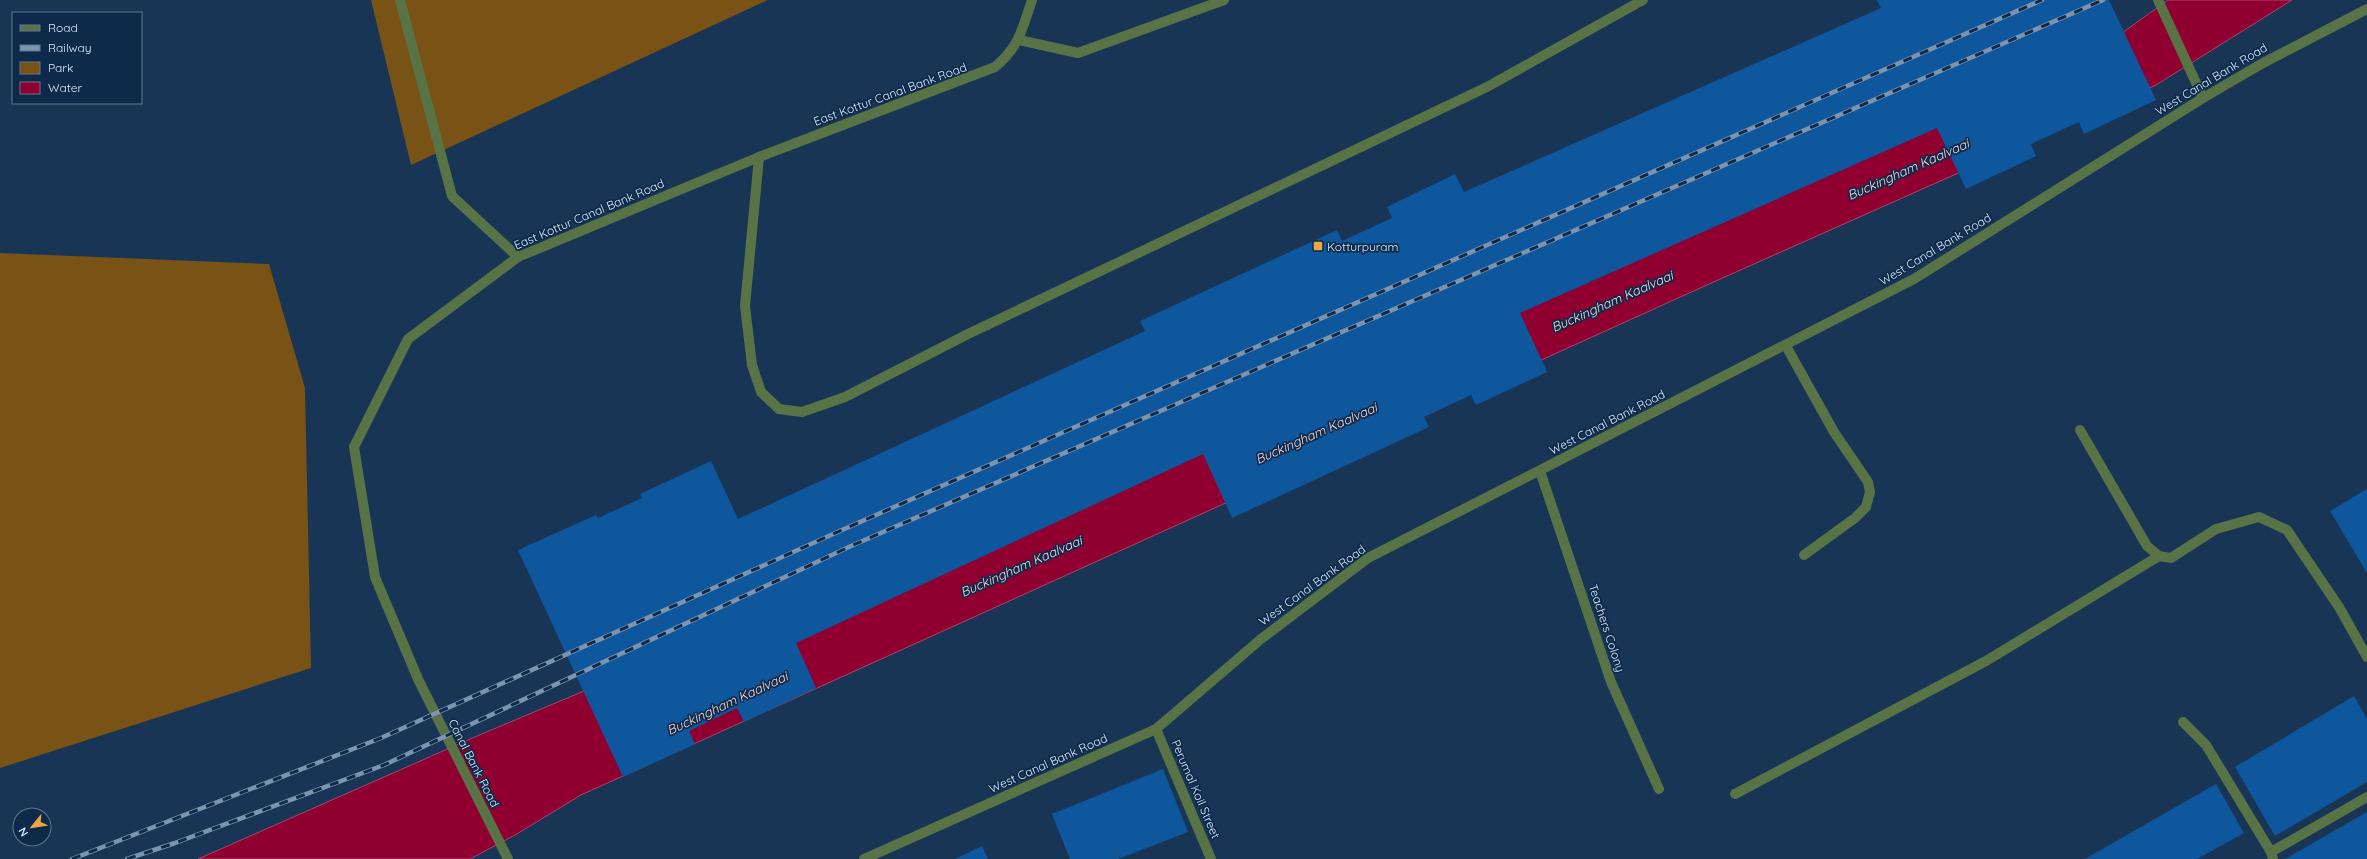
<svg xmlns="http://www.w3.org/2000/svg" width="2367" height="859" font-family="Quicksand,sans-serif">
<rect width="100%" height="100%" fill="#183555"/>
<!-- green -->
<g fill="#795216">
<polygon points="371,0 768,0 411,165"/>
<polygon points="0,253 269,264 305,388 311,668 0,768"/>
</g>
<!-- water -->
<polygon fill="#8f0030" stroke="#a5466e" points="2168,0 2292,0 2156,85 1709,284 581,795 515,835 470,859 198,859 477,736 2080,63"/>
<!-- building -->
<g fill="#0e579d">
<polygon points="1877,0 2109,0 2156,100 2084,134 2079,122 2031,144 2036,156 1966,189 1937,128 1520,313 1547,372 1476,405 1471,395 1424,417 1429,427 1232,518 1203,454 796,643 816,688 744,722 737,708 689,731 695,744 623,777 518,550 596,515 598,518 642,498 640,494 711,461 738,519 1145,331 1140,321 1337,230 1342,241 1392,218 1387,207 1455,174 1464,192 1881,8"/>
<polygon points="2367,489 2367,573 2330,511"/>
<polygon points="2354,696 2367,719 2367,782 2275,836 2235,767"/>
<polygon points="1163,769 1188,832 1118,859 1070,859 1052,814"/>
<polygon points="2216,784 2244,833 2197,859 2085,859"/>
<polygon points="2367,812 2367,859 2285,859"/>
<polygon points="982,846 988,859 955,859"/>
</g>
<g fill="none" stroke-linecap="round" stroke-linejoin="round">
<!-- service -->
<g stroke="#587346" stroke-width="10">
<polyline points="400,0 452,196 518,257"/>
<polyline points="1735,794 1986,661 2159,556"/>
</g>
<!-- minor -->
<g stroke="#587346" stroke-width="10">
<polyline points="2158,0 2203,98"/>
<polyline points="1019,40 1078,53 1224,0"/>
<polyline points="759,157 745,306 752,365 761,392 779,409 802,412 845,397 968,334 1487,87 1643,0"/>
<polyline points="1786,346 1834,432 1868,482 1870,492 1866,507 1855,518 1804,555"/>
<polyline points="2080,430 2147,546 2159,556 2171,558 2216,529 2259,517 2287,530 2339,607 2367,657"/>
<polyline points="1540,471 1611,682 1659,789"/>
<polyline points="2183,722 2206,745 2271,852 2273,859"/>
<polyline points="1156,729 1211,859"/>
<polyline points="2271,852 2367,797"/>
<polyline points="864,859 1156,729 1261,639 1368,558 1914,279 2203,98 2263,63 2367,9"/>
</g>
<!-- tertiary -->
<path stroke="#587346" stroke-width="10" d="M508 859 418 679 375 577 354 447 408 339 518 257 759 157 995 67C1020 46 1022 29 1032 0"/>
<defs>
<g id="rail">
<polyline points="72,859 381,738 842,530 2042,0"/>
<polyline points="127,859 175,843 384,765 851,546 2103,0"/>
</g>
</defs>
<!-- rail casing -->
<use href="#rail" stroke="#7d94ae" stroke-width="4.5"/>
<!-- rail -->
<use href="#rail" stroke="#0e2a4a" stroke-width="3" stroke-dasharray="9" stroke-linecap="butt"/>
</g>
<!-- markers -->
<rect fill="#eea73d" stroke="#0e2a4a" stroke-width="1.5" x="1313" y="241" width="10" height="10" rx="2"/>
<g text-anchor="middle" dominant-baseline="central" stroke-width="3.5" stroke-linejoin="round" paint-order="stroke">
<!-- street labels -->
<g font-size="12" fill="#d8eafe" stroke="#0e2a4a">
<text transform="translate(2211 79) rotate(-31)">West Canal Bank Road</text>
<text transform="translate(890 94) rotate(-20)">East Kottur Canal Bank Road</text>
<text transform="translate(589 214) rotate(-23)">East Kottur Canal Bank Road</text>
<text transform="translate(1935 249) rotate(-31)">West Canal Bank Road</text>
<text transform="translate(1607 422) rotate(-27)">West Canal Bank Road</text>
<text transform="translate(1312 585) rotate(-36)">West Canal Bank Road</text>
<text transform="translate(1607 628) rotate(72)">Teachers Colony</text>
<text transform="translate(474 763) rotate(63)">Canal Bank Road</text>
<text transform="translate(1048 763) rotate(-24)">West Canal Bank Road</text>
<text transform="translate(1196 789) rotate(67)">Perumal Koil Street</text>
</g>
<!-- poi labels -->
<g font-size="12" fill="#d8eafe" stroke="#0e2a4a" text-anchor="start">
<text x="1327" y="246">Kotturpuram</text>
</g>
<!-- water labels -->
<g font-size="13" font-style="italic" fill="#f8d5d7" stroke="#0e2a4a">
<text transform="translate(1908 169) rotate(-24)">Buckingham Kaalvaai</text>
<text transform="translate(1612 301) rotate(-24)">Buckingham Kaalvaai</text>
<text transform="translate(1316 433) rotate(-24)">Buckingham Kaalvaai</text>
<text transform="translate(1021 566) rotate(-24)">Buckingham Kaalvaai</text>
<text transform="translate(727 703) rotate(-25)">Buckingham Kaalvaai</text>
</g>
</g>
<!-- legend -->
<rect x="12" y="12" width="130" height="92" fill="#0e2a4a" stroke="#5f7792"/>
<rect x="20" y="25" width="20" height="6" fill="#587346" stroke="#5f7792"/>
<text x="48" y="32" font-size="12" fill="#d8eafe">Road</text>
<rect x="20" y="45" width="20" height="6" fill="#7d94ae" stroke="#5f7792"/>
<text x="48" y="52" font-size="12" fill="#d8eafe">Railway</text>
<rect x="20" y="62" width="20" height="12" fill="#795216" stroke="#5f7792"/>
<text x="48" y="72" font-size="12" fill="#d8eafe">Park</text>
<rect x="20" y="82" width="20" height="12" fill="#8f0030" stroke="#5f7792"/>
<text x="48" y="92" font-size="12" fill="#d8eafe">Water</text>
<!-- north arrow -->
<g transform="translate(32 827) rotate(240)"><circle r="19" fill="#0e2a4a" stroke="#5f7792"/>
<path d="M0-3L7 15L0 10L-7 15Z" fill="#eea73d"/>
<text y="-6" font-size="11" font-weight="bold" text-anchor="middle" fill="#d8eafe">N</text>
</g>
</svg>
